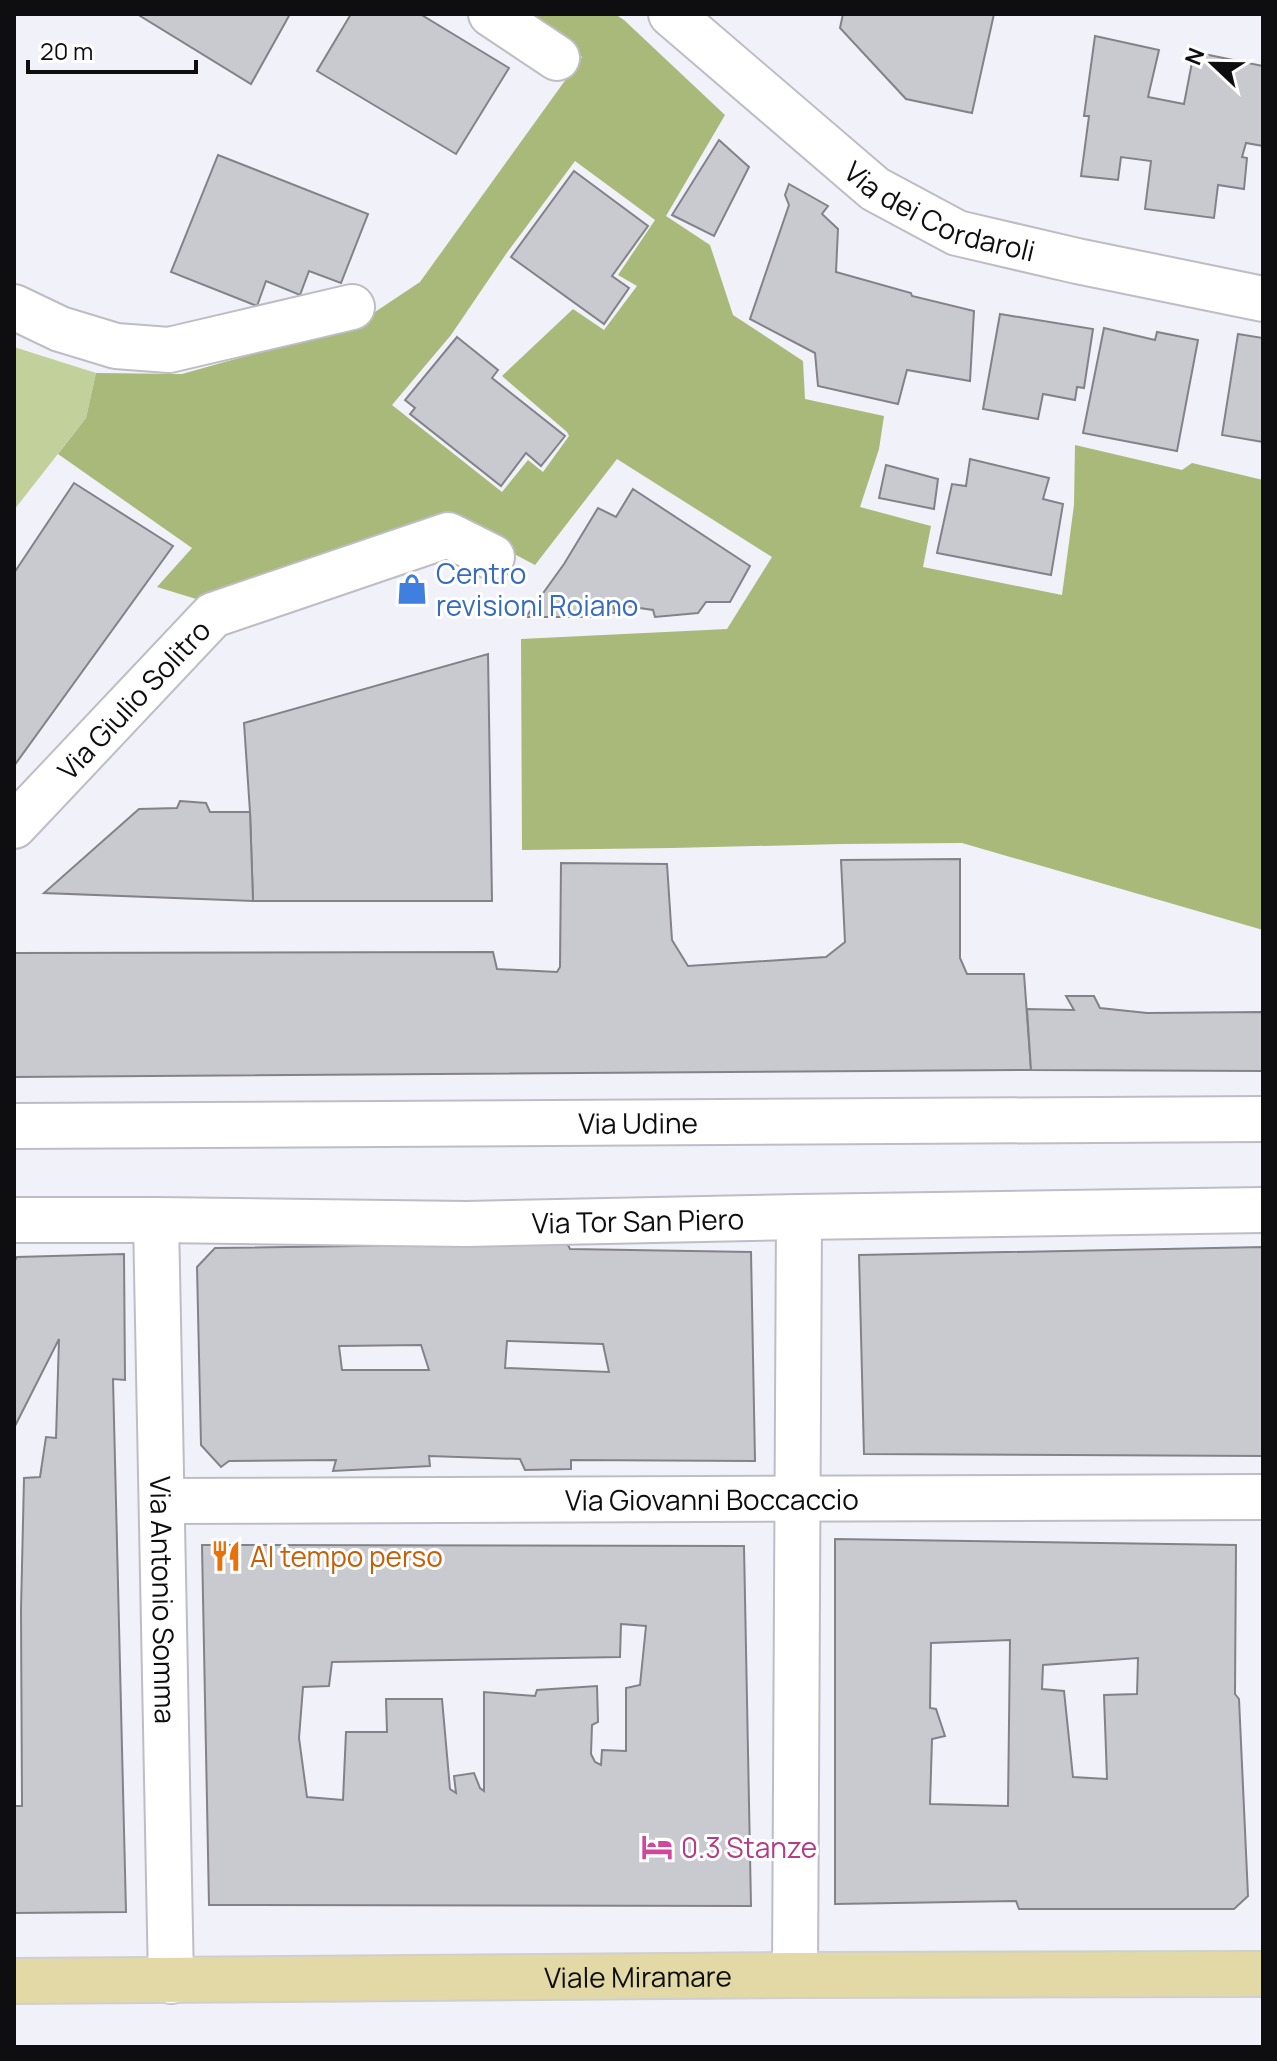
<svg xmlns="http://www.w3.org/2000/svg" width="1277" height="2061" font-family="Manrope,sans-serif">
<rect width="100%" height="100%" fill="#f1f1f9"/>
<!-- green -->
<polygon fill="#c2d09c" points="14,347 96,373 86,418 14,510"/>
<!-- forest -->
<path fill="#a8b979" fill-rule="evenodd" d="M519 14H615L624 20 725 115 666 216 710 245 733 315 803 361 805 399 884 416 879 449 860 507 931 526 923 567 1062 595 1074 505 1075 445 1182 470 1192 463 1263 480V930L962 843 842 844 672 848 522 850 521 639 727 629 772 557 617 459 535 565 450 520 206 602 157 587 192 548 58 454 86 418 96 373 182 374 354 326 420 282 582 57ZM575 161 655 220 618 275 637 286 604 330 573 309 502 376 567 432 569 436 543 472 528 460 502 492 392 405 451 335 506 254Z"/>
<!-- building -->
<g fill="#c9c9d0" stroke="#838289" stroke-width="2" fill-rule="evenodd">
<polygon points="137,14 290,14 251,84"/>
<polygon points="351,14 420,14 509,68 456,154 317,71"/>
<polygon points="843,14 994,14 972,113 906,99 840,28"/>
<polygon points="1095,36 1159,50 1148,97 1184,104 1194,52 1263,66 1263,146 1246,143 1242,157 1247,158 1244,189 1218,185 1214,218 1145,209 1151,161 1121,157 1118,180 1081,176 1089,116 1084,116"/>
<polygon points="719,140 749,167 714,236 672,215"/>
<polygon points="218,155 368,214 341,283 309,271 300,295 266,281 257,306 171,272"/>
<polygon points="574,171 648,226 612,276 629,288 604,324 511,257"/>
<polygon points="789,184 828,206 822,214 838,229 836,272 911,293 912,296 974,311 970,381 907,370 898,404 818,386 815,353 750,319 789,205 785,195"/>
<polygon points="1000,314 1093,329 1084,388 1077,387 1075,400 1043,394 1038,419 983,409"/>
<polygon points="1104,328 1155,340 1157,332 1198,340 1177,451 1083,433"/>
<polygon points="1238,334 1263,338 1263,442 1222,435"/>
<polygon points="457,337 498,370 492,378 565,436 541,466 526,453 501,486 410,414 415,408 405,400"/>
<polygon points="970,459 1049,478 1043,499 1063,504 1051,575 937,553 952,484 966,486"/>
<polygon points="886,465 938,479 934,509 879,498"/>
<polygon points="74,483 173,546 14,766 14,573"/>
<polygon points="633,489 750,566 730,602 706,602 698,613 655,617 653,610 612,604 616,613 589,612 590,617 526,617 564,564 598,508 616,517"/>
<polygon points="488,654 492,901 253,901 250,812 244,723"/>
<polygon points="180,801 206,803 210,812 250,812 253,901 44,893 139,809 177,808"/>
<polygon points="960,859 960,958 967,974 1024,974 1031,1070 14,1077 14,953 493,952 497,969 557,972 560,967 561,863 667,864 672,940 688,966 826,957 845,942 841,860"/>
<polygon points="1066,996 1094,996 1100,1008 1147,1013 1263,1012 1263,1071 1031,1070 1027,1009 1074,1010"/>
<path d="M567 1243 570 1249 751 1252 755 1461 571 1460V1469L525 1470 520 1459 429 1456 430 1466 333 1471 336 1460 229 1461 221 1467 201 1445 197 1267 215 1248ZM507 1341 603 1344 609 1372 505 1368ZM421 1345 429 1370H342L339 1346Z"/>
<polygon points="1263,1247 1263,1456 864,1454 859,1255"/>
<polygon points="124,1254 125,1380 113,1379 126,1912 14,1913 14,1806 22,1806 21,1610 24,1478 40,1477 46,1437 56,1438 59,1339 14,1428 14,1262 17,1257"/>
<path d="M835 1539 1236 1545 1235 1694 1239 1699 1248 1896 1234 1909H1019L1016 1901 835 1904ZM1010 1640 1008 1806 930 1804 932 1739 945 1736 936 1709 930 1708 931 1643ZM1138 1658 1137 1694 1104 1695 1107 1779 1073 1777 1064 1691 1042 1689 1043 1665Z"/>
<path d="M202 1545 744 1546 751 1906 209 1905ZM621 1624 646 1626 640 1685 626 1688V1751L602 1750 601 1765 595 1762 591 1754 592 1725 598 1722 597 1686 537 1690 535 1696 484 1692V1791L480 1788 474 1773 454 1776 456 1793 450 1789 442 1699H386L387 1732H346L343 1800 307 1797 299 1738 303 1687 329 1686 332 1662 620 1657Z"/>
</g>
<g fill="none" stroke-linecap="round" stroke-linejoin="round">
<defs>
<g id="minor">
<polyline points="491,14 557,58"/>
<path id="s1" d="M671 14 875 189 957 233 1077 261 1263 299"/>
<polyline points="14,307 60,329 116,346 169,350 352,307"/>
<path id="s2" d="M14 826 213 615 448 535 492 557"/>
<path id="s3" d="M14 1220H156L466 1224 799 1217 1263 1210"/>
<path id="s4" d="M156 1220 171 1981"/>
<path id="s5" d="M162 1501 1263 1497"/>
<polyline points="795,1975 799,1217"/>
</g>
<g id="secondary">
<path id="s6" d="M14 1126 1263 1119"/>
</g>
<g id="primary">
<path id="s7" d="M14 1981 795 1975 1263 1974"/>
</g>
</defs>
<!-- minor casing -->
<use href="#minor" stroke="#bebdc5" stroke-width="48"/>
<!-- secondary casing -->
<use href="#secondary" stroke="#bebdc5" stroke-width="48"/>
<!-- primary casing -->
<use href="#primary" stroke="#cfcfcf" stroke-width="48"/>
<!-- minor -->
<use href="#minor" stroke="#fff" stroke-width="44"/>
<!-- secondary -->
<use href="#secondary" stroke="#fff" stroke-width="44"/>
<!-- primary -->
<use href="#primary" stroke="#e2d9a6" stroke-width="44"/>
</g>
<!-- icons -->
<defs>
<symbol id="shop-bare" viewBox="-9 -9 18 18"><path d="M-5-2.5h2.3a2.7 3.5 0 0 1 5.4 0H5L5.5 6h-11ZM-1.5-2.5h3a1.5 2.3 0 0 0-3 0Z" fill="#3f7fe0" stroke="#fff" stroke-width="2.5" paint-order="stroke"/></symbol>
<symbol id="restaurant-bare" viewBox="-9 -9 18 18"><path d="M-5-6h1v4h1v-4h1v4h1v-4h1v5L-1.5 .5V6h-2V.5L-5-1ZM5-6V6H3V1.5H1.5Q1.5-4 5-6Z" fill="#e8710a" stroke="#fff" stroke-width="2.5" paint-order="stroke"/></symbol>
<symbol id="hotel-bare" viewBox="-9 -9 18 18"><path d="M-6-4.5h1.5V1H6V5H4.5V3h-9V5H-6ZM-4 0a1.8 1.8 0 1 1 3.6 0ZM.5 0V-2.5h3Q6-2.5 6 0Z" fill="#d1479c" stroke="#fff" stroke-width="2.5" paint-order="stroke"/></symbol>
</defs>
<g fill-rule="evenodd">
<use href="#shop-bare" x="390" y="567" width="44" height="44"/>
<use href="#restaurant-bare" x="204" y="1534" width="44" height="44"/>
<use href="#hotel-bare" x="635" y="1825" width="44" height="44"/>
</g>
<g text-anchor="middle" dominant-baseline="central" stroke-width="6" stroke-linejoin="round" paint-order="stroke">
<!-- street labels -->
<g font-size="28" fill="#0e0e11" stroke="#fff">
<text stroke="none"><textPath href="#s1" startOffset="338">Via dei Cordaroli</textPath></text>
<text stroke="none"><textPath href="#s2" startOffset="174">Via Giulio Solitro</textPath></text>
<text stroke="none"><textPath href="#s6" startOffset="624">Via Udine</textPath></text>
<text stroke="none"><textPath href="#s3" startOffset="624">Via Tor San Piero</textPath></text>
<text stroke="none"><textPath href="#s5" startOffset="550">Via Giovanni Boccaccio</textPath></text>
<text stroke="none"><textPath href="#s4" startOffset="380">Via Antonio Somma</textPath></text>
<text stroke="none"><textPath href="#s7" startOffset="624">Viale Miramare</textPath></text>
</g>
<!-- shop labels -->
<g font-size="28" fill="#366cbe" stroke="#fff" text-anchor="start">
<text x="436" y="573">Centro<tspan x="436" dy="32">revisioni Roiano</tspan></text>
</g>
<!-- food labels -->
<g font-size="28" fill="#c56008" stroke="#fff" text-anchor="start">
<text x="250" y="1556">Al tempo perso</text>
</g>
<!-- hotel labels -->
<g font-size="28" fill="#b23c85" stroke="#fff" text-anchor="start">
<text x="681" y="1847">0.3 Stanze</text>
</g>
</g>
<!-- border -->
<rect width="1277" height="2061" fill="none" stroke="#0e0e11" stroke-width="32"/>
<!-- north arrow -->
<g transform="translate(1213 64) rotate(292)" stroke="#ffffff" stroke-width="6" paint-order="stroke">
<path d="M0-6L14 30L0 20L-14 30Z" fill="#0e0e11"/>
<text y="-12" font-size="22" font-weight="bold" text-anchor="middle" fill="#0e0e11">N</text>
</g>
<!-- scale -->
<path d="M28 60v12h168v-12" fill="none" stroke="#0e0e11" stroke-width="4"/>
<text x="40" y="60" font-size="24" fill="#0e0e11" stroke="#ffffff" stroke-width="6" paint-order="stroke">20 m</text>
</svg>
